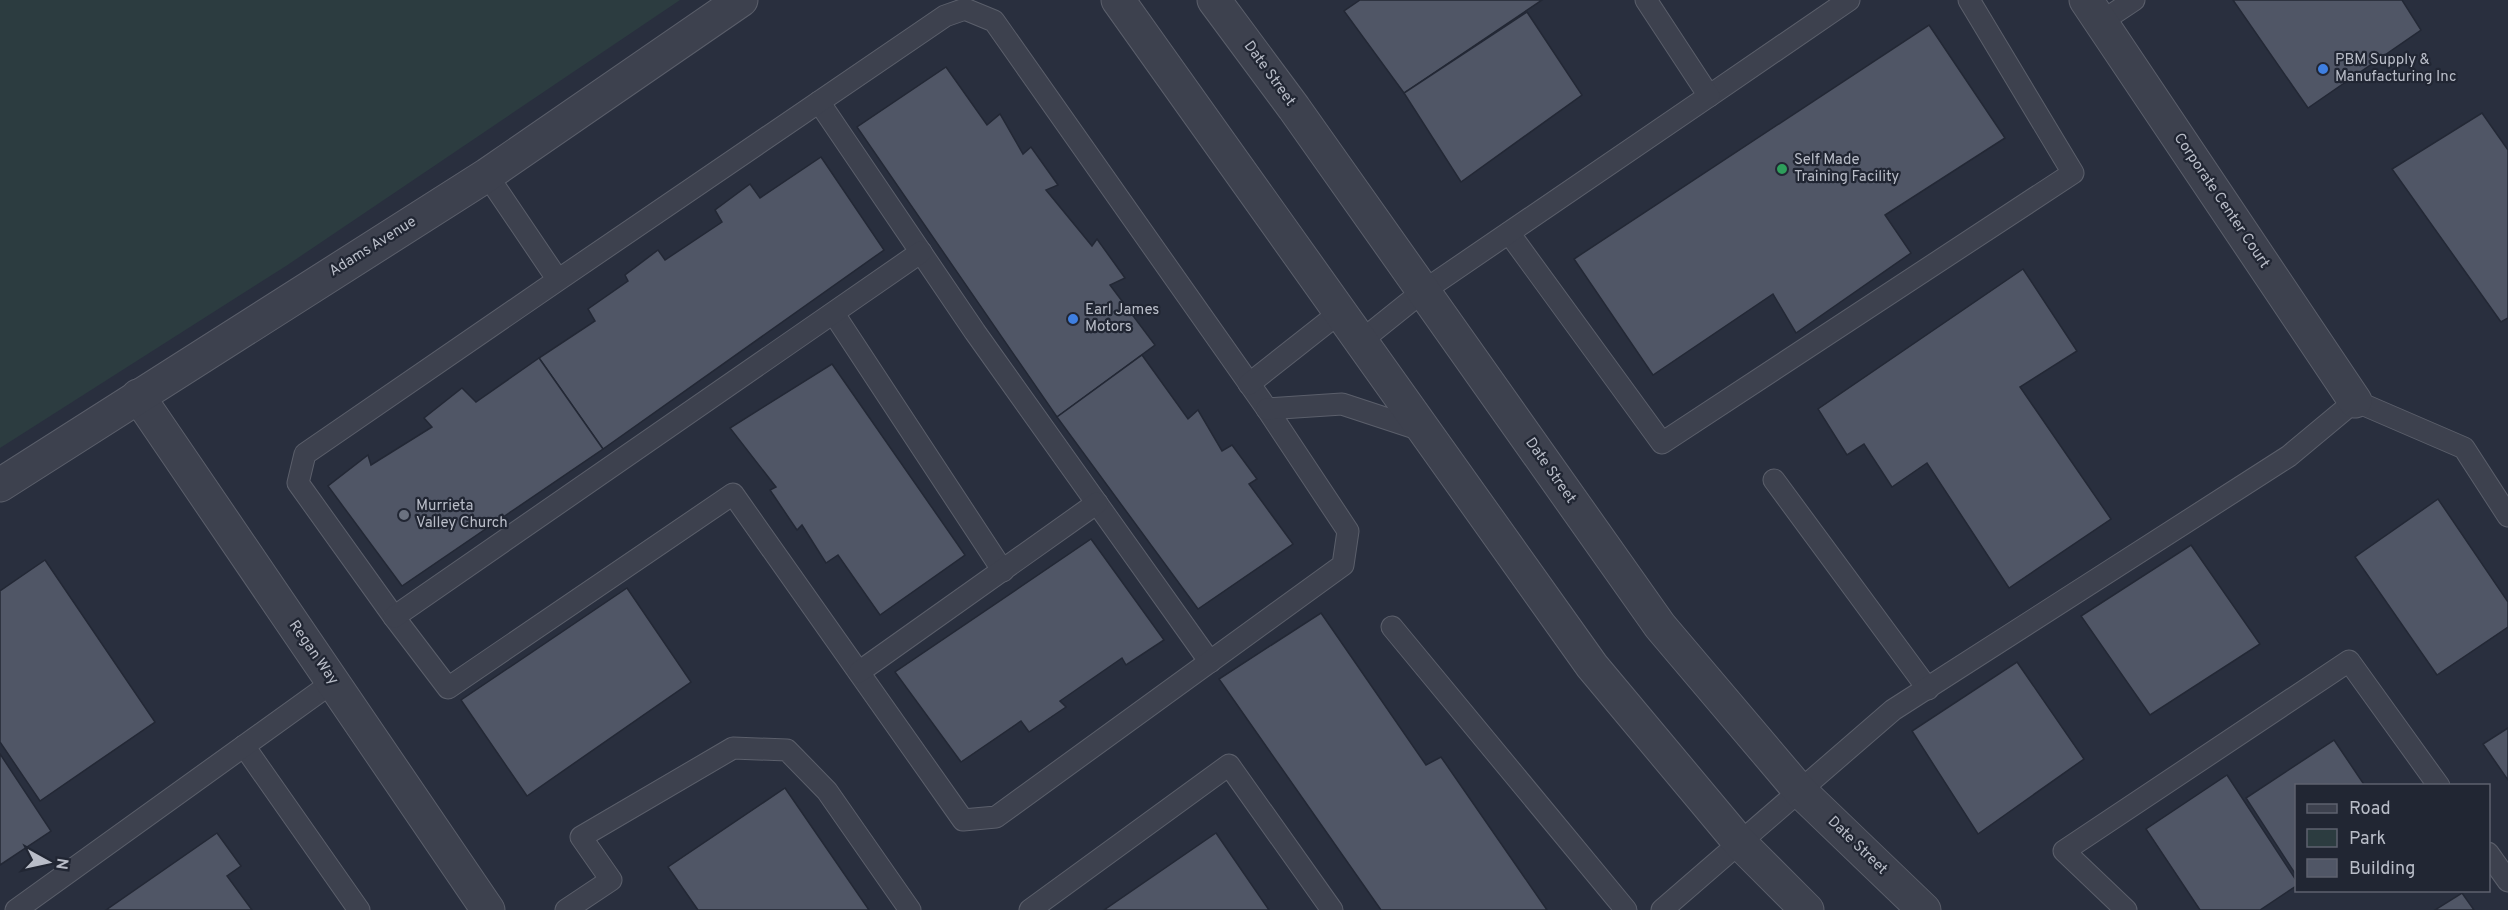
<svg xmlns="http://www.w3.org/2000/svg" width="2508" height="910" font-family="Overpass,sans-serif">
<rect width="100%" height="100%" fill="#292f3e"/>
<!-- green -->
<polygon fill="#2c3c40" points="0,0 680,0 286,266 0,448"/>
<!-- building -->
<g fill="#505666" stroke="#232835" stroke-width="1.5">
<polygon points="1360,0 1542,0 1404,93 1344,11"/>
<polygon points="2233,0 2402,0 2421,30 2308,108"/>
<polygon points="1527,12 1582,95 1461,182 1404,93"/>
<polygon points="1929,25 2005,138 1885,215 1911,253 1796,333 1773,294 1653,375 1574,259"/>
<polygon points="946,67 987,125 1000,114 1023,154 1031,147 1058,185 1046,190 1092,246 1097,239 1125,278 1110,285 1155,345 1057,417 857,127"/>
<polygon points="2482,113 2508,150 2508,318 2501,322 2392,169"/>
<polygon points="821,157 884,250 603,449 539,358 595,321 588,309 628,281 625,275 658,250 665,260 722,222 715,210 750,184 760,198"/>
<polygon points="2023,269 2077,351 2020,387 2111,519 2009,588 1927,463 1892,487 1864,444 1847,455 1818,409"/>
<polygon points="1142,355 1188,419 1198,410 1222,451 1232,445 1257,479 1249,484 1293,544 1198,609 1057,417"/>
<polygon points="539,358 603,449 402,586 328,486 368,455 371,465 432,427 424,418 462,388 476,402"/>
<polygon points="832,364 965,555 880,615 838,555 826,563 802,525 797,530 770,490 776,487 730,428"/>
<polygon points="2438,499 2508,602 2508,627 2437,675 2355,557"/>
<polygon points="1091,539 1164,640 1126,665 1122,658 1060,701 1066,707 1029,732 1021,721 961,762 895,672"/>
<polygon points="2191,545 2260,644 2150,715 2081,616"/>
<polygon points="45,560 155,722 40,801 0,742 0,591"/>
<polygon points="627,588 691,682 527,796 461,700"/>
<polygon points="1321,613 1426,765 1441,757 1547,910 1381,910 1219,679"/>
<polygon points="2017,662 2084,759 1978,834 1912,731"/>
<polygon points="2508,728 2508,780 2483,744"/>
<polygon points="2334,740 2365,786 2296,786 2296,875 2246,798"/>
<polygon points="0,754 51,831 0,865"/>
<polygon points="2227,775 2296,880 2296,886 2260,910 2200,910 2146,829"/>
<polygon points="785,788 869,910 698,910 668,867"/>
<polygon points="217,833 241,866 227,876 252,910 106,910"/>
<polygon points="1216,833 1269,910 1104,910"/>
<polygon points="2462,893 2474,910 2435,910"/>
</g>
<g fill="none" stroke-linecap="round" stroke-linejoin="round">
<defs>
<g id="service">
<polyline points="2101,22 2134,0"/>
<polyline points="1709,96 1849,0"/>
<polyline points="819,102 975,332 1210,662"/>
<polyline points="487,175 558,280 305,454 298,483 394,617 448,688 733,494 963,820 996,817 1343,565 1348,531 1267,409 994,21 965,9 945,16 558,280"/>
<polyline points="1509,233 1662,443 2073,173 1969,0"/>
<polyline points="834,314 1003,571"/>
<polyline points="1361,341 1422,292 1709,96 1646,0"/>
<polyline points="1249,384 1339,313"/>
<polyline points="1267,409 1342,404 1424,431"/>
<polyline points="1774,480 1928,689"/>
<polyline points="394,617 921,252"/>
<polyline points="1392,627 1626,910"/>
<polyline points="859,672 1097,503"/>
<polyline points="244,746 359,910"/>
<polyline points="2488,853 2508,881"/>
<polyline points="16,910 333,682"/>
<polyline points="566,910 611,880 581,837 733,748 787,750 827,791 910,910"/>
<polyline points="1030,910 1229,765 1332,910"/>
<polyline points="1662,910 1893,710 2289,456 2355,401 2464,448 2508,516"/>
<polyline points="2126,910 2064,851 2349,661 2439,786"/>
</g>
<g id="minor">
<polyline points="2086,0 2355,401"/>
<polyline points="138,396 488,910"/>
</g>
<g id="tertiary">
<polyline points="1118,0 1592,666 1740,843 1807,910"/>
<polyline points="1214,0 1294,108 1660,626 1799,790 1924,910"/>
<polyline points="0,485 487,175 741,0"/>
</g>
</defs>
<!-- service casing -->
<use href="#service" stroke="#5b5f6b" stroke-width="23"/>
<!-- minor casing -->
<use href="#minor" stroke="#5b5f6b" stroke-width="35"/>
<!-- tertiary casing -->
<use href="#tertiary" stroke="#5b5f6b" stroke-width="35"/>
<!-- service -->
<use href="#service" stroke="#3d414e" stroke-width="21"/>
<!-- minor -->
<use href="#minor" stroke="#3d414e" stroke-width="33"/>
<!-- tertiary -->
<use href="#tertiary" stroke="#3d414e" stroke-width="33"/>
</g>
<!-- markers -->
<g fill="#3f7fe0" stroke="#212633" stroke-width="2">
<circle cx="2323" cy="69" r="6"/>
<circle cx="1073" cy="319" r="6"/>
</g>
<circle fill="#2e9e5b" stroke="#212633" stroke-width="2" cx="1782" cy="169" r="6"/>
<circle fill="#6b7280" stroke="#212633" stroke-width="2" cx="404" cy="515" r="6"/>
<g text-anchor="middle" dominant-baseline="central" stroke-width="4.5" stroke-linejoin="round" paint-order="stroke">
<!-- poi labels -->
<g font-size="15" fill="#b9bdc8" stroke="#212633" text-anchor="start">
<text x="2335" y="60">PBM Supply &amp;<tspan x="2335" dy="17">Manufacturing Inc</tspan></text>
<text x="1794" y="160">Self Made<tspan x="1794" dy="17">Training Facility</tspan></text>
<text x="1085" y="310">Earl James<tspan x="1085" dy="17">Motors</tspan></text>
<text x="416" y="506">Murrieta<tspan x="416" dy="17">Valley Church</tspan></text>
</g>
<!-- street labels -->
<g font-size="15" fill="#b9bdc8" stroke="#212633">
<text transform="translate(1269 74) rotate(54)">Date Street</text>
<text transform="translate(2221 201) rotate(56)">Corporate Center Court</text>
<text transform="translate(373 247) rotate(-32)">Adams Avenue</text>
<text transform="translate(1550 471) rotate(55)">Date Street</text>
<text transform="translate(313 653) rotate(55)">Regan Way</text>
<text transform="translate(1857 846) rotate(44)">Date Street</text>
</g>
</g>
<!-- legend -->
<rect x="2295" y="784" width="195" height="108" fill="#212633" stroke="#5e626f" stroke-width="1.5"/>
<rect x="2307" y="804" width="30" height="9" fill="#3d414e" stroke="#5e626f" stroke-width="1.5"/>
<text x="2349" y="814" font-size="18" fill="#b9bdc8">Road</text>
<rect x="2307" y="829" width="30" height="18" fill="#2c3c40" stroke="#5e626f" stroke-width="1.5"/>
<text x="2349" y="844" font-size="18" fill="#b9bdc8">Park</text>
<rect x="2307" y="859" width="30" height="18" fill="#505666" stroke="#5e626f" stroke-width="1.5"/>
<text x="2349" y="874" font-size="18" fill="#b9bdc8">Building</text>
<!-- north arrow -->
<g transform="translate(48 862) rotate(98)" stroke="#212633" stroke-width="4.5" paint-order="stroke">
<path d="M0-4.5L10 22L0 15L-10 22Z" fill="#b9bdc8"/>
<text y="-9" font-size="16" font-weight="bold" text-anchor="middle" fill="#b9bdc8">N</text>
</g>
</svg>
